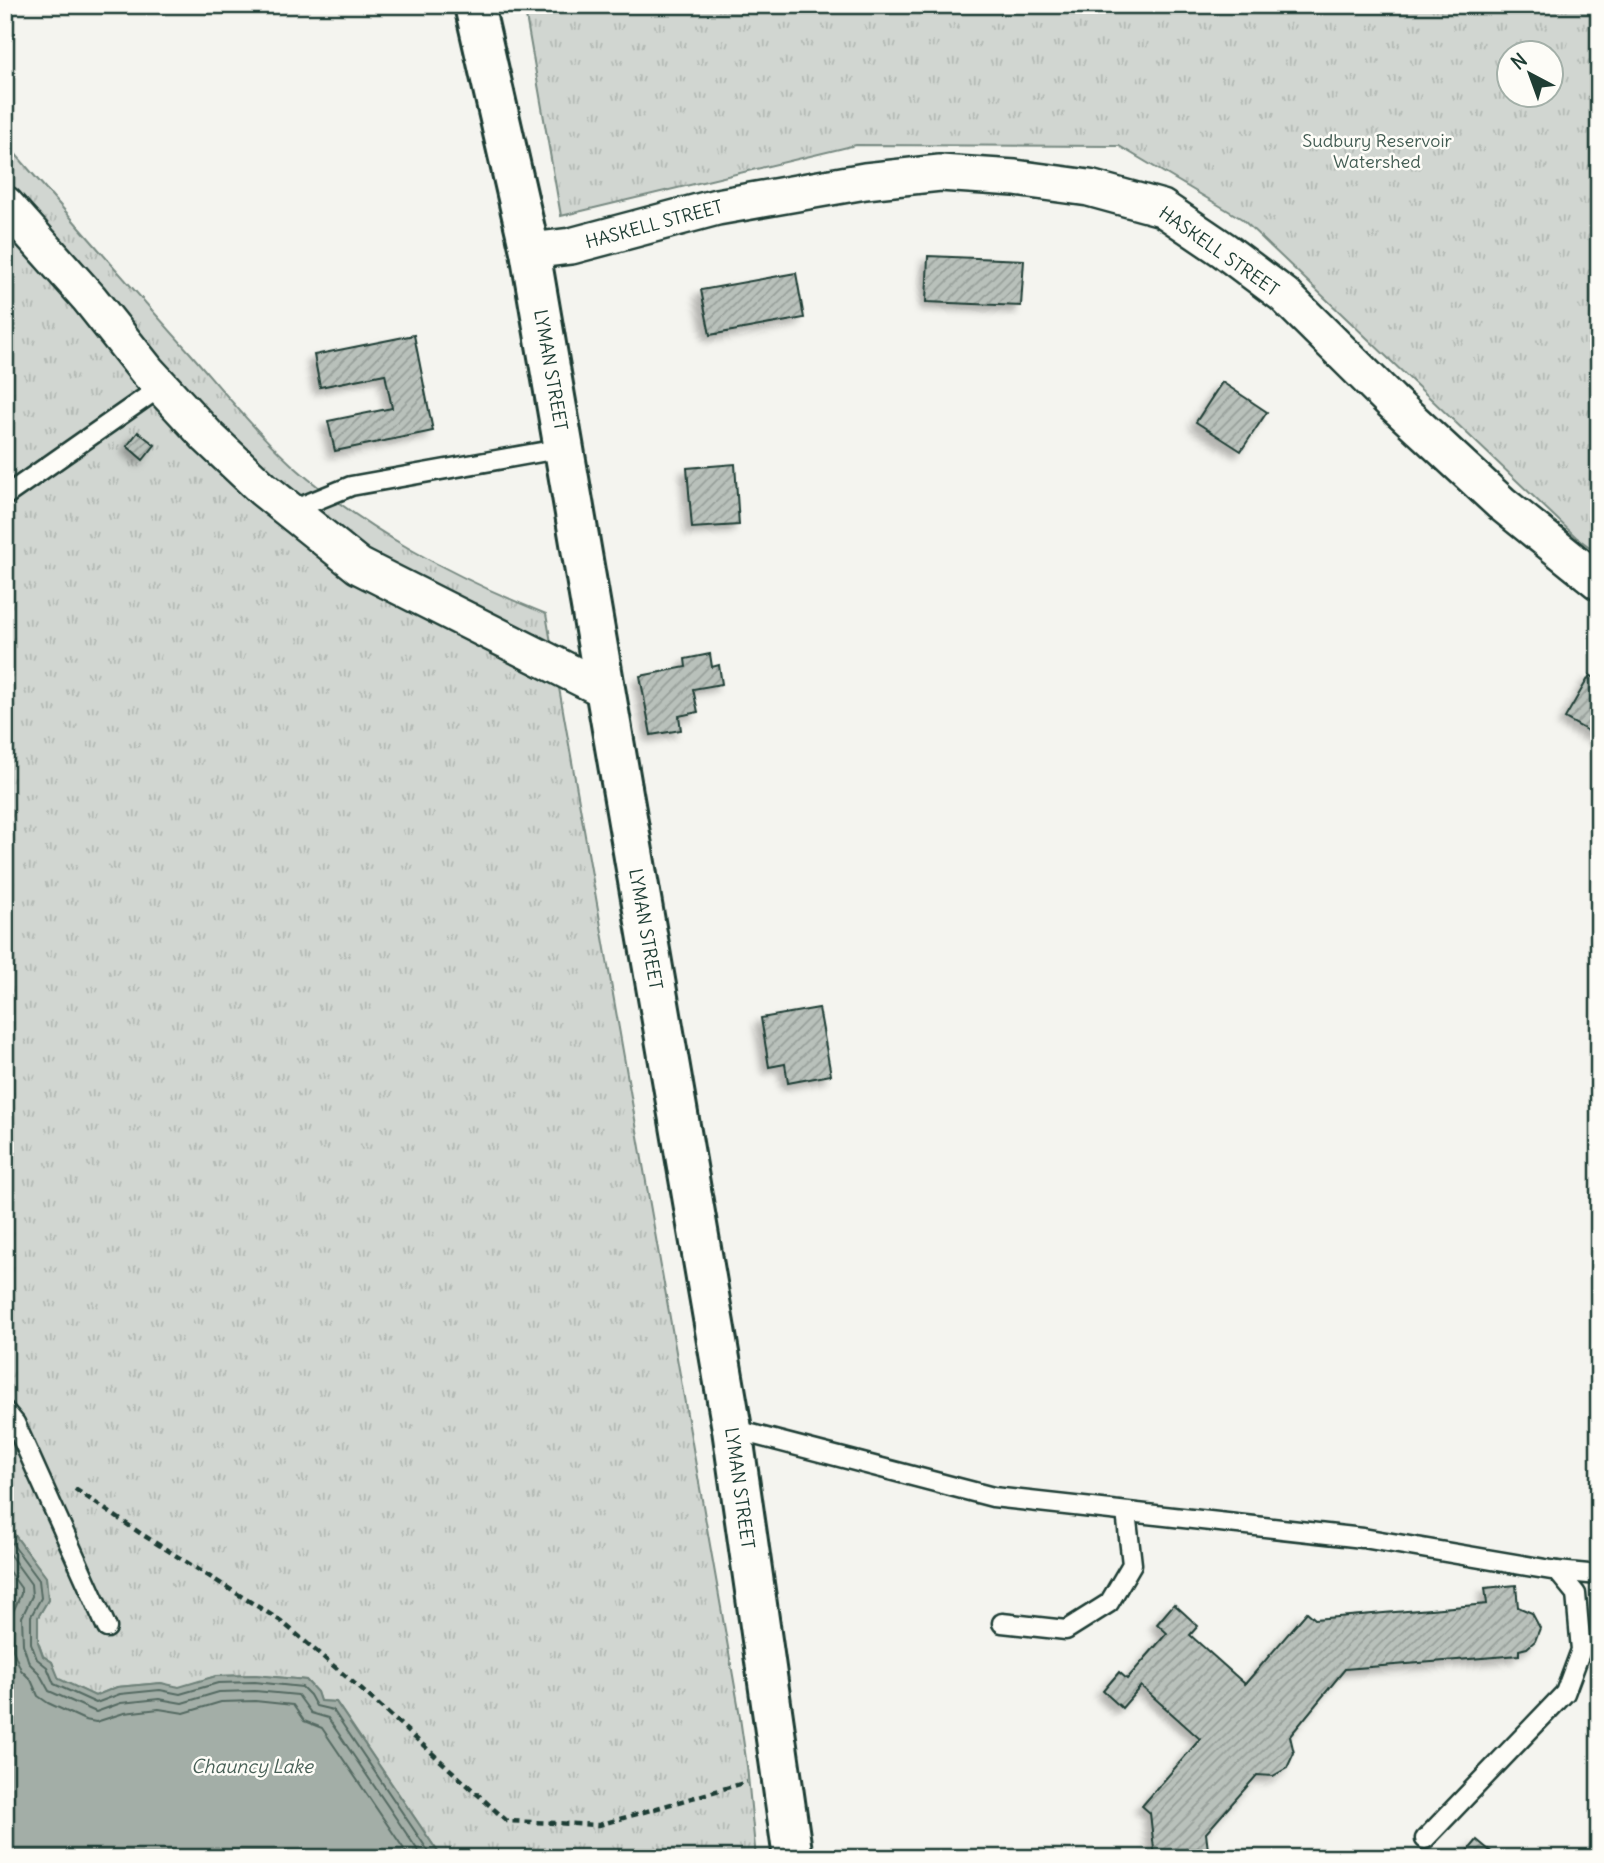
<svg xmlns="http://www.w3.org/2000/svg" width="1604" height="1863" font-family="Delius,sans-serif">
<defs>
<pattern id="park-tufts" width="24" height="20" patternUnits="userSpaceOnUse" patternTransform="scale(1.75)"><rect width="24" height="20" fill="#d1d6d1"/><path d="M3 7l-1-3M5 7V3M7 7l1-3M15 17l-1-3M17 17v-4M19 17l1-3" fill="none" stroke="#b3b9b4"/></pattern>
<pattern id="building-hatch" width="6" height="6" patternUnits="userSpaceOnUse" patternTransform="scale(1.75)"><rect width="6" height="6" fill="#b9c1bb"/><path d="M-1 1l2-2M0 6l6-6M5 7l2-2" fill="none" stroke="#969e99"/></pattern>
<filter id="shadow"><feDropShadow dx="-6" dy="6" stdDeviation="3.5" flood-color="#0004"/></filter>
</defs>
<rect width="100%" height="100%" fill="#f4f4ef"/>
<filter id="ink" filterUnits="userSpaceOnUse"><feTurbulence type="fractalNoise" baseFrequency=".0143" numOctaves="2"/><feDisplacementMap in="SourceGraphic" scale="14" xChannelSelector="R" yChannelSelector="G"/><feConvolveMatrix kernelMatrix="1 2 1 2 8 2 1 2 1" color-interpolation-filters="sRGB"/></filter>
<g filter="url(#ink)">
<!-- park -->
<g fill="url(#park-tufts)" stroke="#788a82" stroke-width="2" fill-rule="evenodd">
<path d="M524 5H1599V554L1576 537 1242 219 1119 146 856 145 561 216ZM1510 52H1552V94H1510Z"/>
<path d="M5 142C67 213 128 284 191 354 223 391 255 431 291 464 366 531 454 577 546 614L738 1704 747 1766 756 1858H442L336 1702 320 1701 317 1692 306 1680 255 1675 216 1676 179 1688 161 1683 117 1687 95 1696 58 1679 52 1662 43 1656 38 1642V1617L48 1600 46 1577 11 1530 5 1515Z"/>
</g>
<!-- water -->
<polygon fill="#a3aea7" stroke="#6e8179" stroke-width="2" points="5,1515 11,1530 46,1577 48,1600 38,1617 38,1642 43,1656 52,1662 59,1679 95,1696 117,1687 161,1683 179,1687 216,1676 255,1675 306,1680 317,1692 320,1701 336,1702 442,1858 5,1858"/>
<g fill="none" stroke-linecap="round" stroke-linejoin="round">
<!-- shore -->
<g stroke="#546a62" stroke-width="2">
<polyline points="5,1534 39,1580 41,1598 31,1616 31,1643 37,1659 47,1667 54,1684 96,1703 120,1694 160,1690 180,1694 218,1683 255,1682 302,1687 310,1695 316,1706 333,1710 433,1858"/>
<polyline points="5,1548 31,1584 32,1596 22,1617 23,1644 29,1663 39,1673 49,1691 96,1712 121,1703 159,1699 182,1703 219,1692 255,1691 298,1695 311,1713 328,1718 423,1858"/>
<polyline points="5,1566 21,1588 21,1594 12,1614 13,1650 21,1670 31,1680 38,1696 48,1703 85,1720 96,1722 124,1713 159,1709 184,1713 221,1702 255,1701 293,1705 304,1721 322,1728 410,1858"/>
</g>
</g>
<!-- building -->
<g fill="url(#building-hatch)" stroke="#1f3d34" stroke-width="2" filter="url(#shadow)">
<polygon points="928,256 1024,260 1021,306 926,302"/>
<polygon points="796,273 804,318 710,335 701,290"/>
<polygon points="414,335 433,431 335,451 328,421 392,408 385,374 320,387 314,355"/>
<polygon points="1222,382 1267,412 1241,451 1196,422"/>
<polygon points="138,432 155,445 143,460 127,446"/>
<polygon points="735,464 739,525 692,528 687,468"/>
<polygon points="710,654 712,667 719,665 722,684 693,689 698,712 679,716 681,730 651,735 640,676 686,667 685,659"/>
<polygon points="1590,675 1599,681 1599,737 1565,718"/>
<polygon points="819,1008 831,1075 788,1083 785,1064 769,1067 761,1018"/>
<polygon points="1516,1585 1518,1607 1532,1613 1540,1628 1535,1641 1527,1648 1519,1650 1519,1655 1345,1669 1290,1736 1294,1753 1287,1768 1273,1776 1257,1775 1206,1833 1209,1858 1155,1858 1150,1813 1142,1806 1200,1739 1141,1686 1122,1708 1103,1691 1119,1672 1127,1679 1167,1633 1157,1624 1174,1604 1198,1626 1190,1635 1245,1684 1307,1612 1315,1619 1487,1604 1485,1588"/>
<polygon points="1477,1840 1495,1855 1493,1858 1462,1858"/>
</g>
<g fill="none" stroke-linecap="round" stroke-linejoin="round">
<defs>
<g id="lane">
<polyline points="5,496 162,386"/>
<polyline points="290,511 351,486 564,448"/>
<polyline points="5,1411 15,1423 107,1628"/>
<polyline points="732,1429 993,1497 1363,1538 1557,1571 1576,1594 1581,1650 1565,1693 1425,1839"/>
<polyline points="1557,1571 1599,1575"/>
<polyline points="1002,1623 1066,1630 1109,1603 1132,1564 1126,1512"/>
</g>
<g id="street">
<polyline points="5,204 89,298 147,371 208,437 263,489 359,566 605,690"/>
<polyline points="530,251 571,246 717,207 865,181 940,173 1015,178 1089,188 1162,208 1224,250 1284,295 1391,401 1501,503 1599,582"/>
</g>
<polyline id="secondary" points="474,5 530,251 732,1429 793,1858"/>
</defs>
<!-- lane casing -->
<use href="#lane" stroke="#1f3d34" stroke-width="23"/>
<!-- street casing -->
<use href="#street" stroke="#1f3d34" stroke-width="40"/>
<!-- secondary casing -->
<use href="#secondary" stroke="#1f3d34" stroke-width="44"/>
<!-- path -->
<polyline stroke="#1f3d34" stroke-width="4.5" stroke-dasharray="7 5" stroke-linecap="butt" points="75,1489 143,1535 281,1621 370,1697 507,1821 599,1825 747,1782"/>
<!-- lane -->
<use href="#lane" stroke="#fdfcf7" stroke-width="18"/>
<!-- street -->
<use href="#street" stroke="#fdfcf7" stroke-width="35"/>
<!-- secondary -->
<use href="#secondary" stroke="#fdfcf7" stroke-width="38"/>
</g>
</g>
<g text-anchor="middle" dominant-baseline="central" stroke-width="5" stroke-linejoin="round" paint-order="stroke">
<!-- park labels -->
<g font-size="18" fill="#435c53" stroke="#fdfcf7">
<text x="1377" y="140">Sudbury Reservoir<tspan x="1377" dy="21">Watershed</tspan></text>
</g>
<!-- street labels -->
<g font-size="18" fill="#1f3d34" stroke="#fdfcf7">
<text transform="translate(654 224) rotate(-15)">HASKELL STREET</text>
<text transform="translate(1219 251) rotate(35)">HASKELL STREET</text>
<text transform="translate(551 370) rotate(80)">LYMAN STREET</text>
<text transform="translate(646 929) rotate(80)">LYMAN STREET</text>
<text transform="translate(740 1488) rotate(82)">LYMAN STREET</text>
</g>
<!-- water labels -->
<g font-size="19" font-style="italic" fill="#475f56" stroke="#fdfcf7">
<text x="252" y="1766">Chauncy Lake</text>
</g>
</g>
<!-- margin -->
<rect width="1604" height="1863" fill="none" stroke="#fdfcf7" stroke-width="28"/>
<rect x="14" y="14" width="1576" height="1835" fill="none" stroke="#1f3d34" stroke-width="2.5" filter="url(#ink)"/>
<!-- north arrow -->
<g transform="translate(1530 74) rotate(319)"><circle r="33" fill="#fdfcf7" stroke="#a4b0a9" stroke-width="2"/>
<path d="M0-5L12 26L0 18L-12 26Z" fill="#1f3d34"/>
<text y="-10" font-size="19" font-weight="bold" text-anchor="middle" fill="#1f3d34">N</text>
</g>
</svg>
